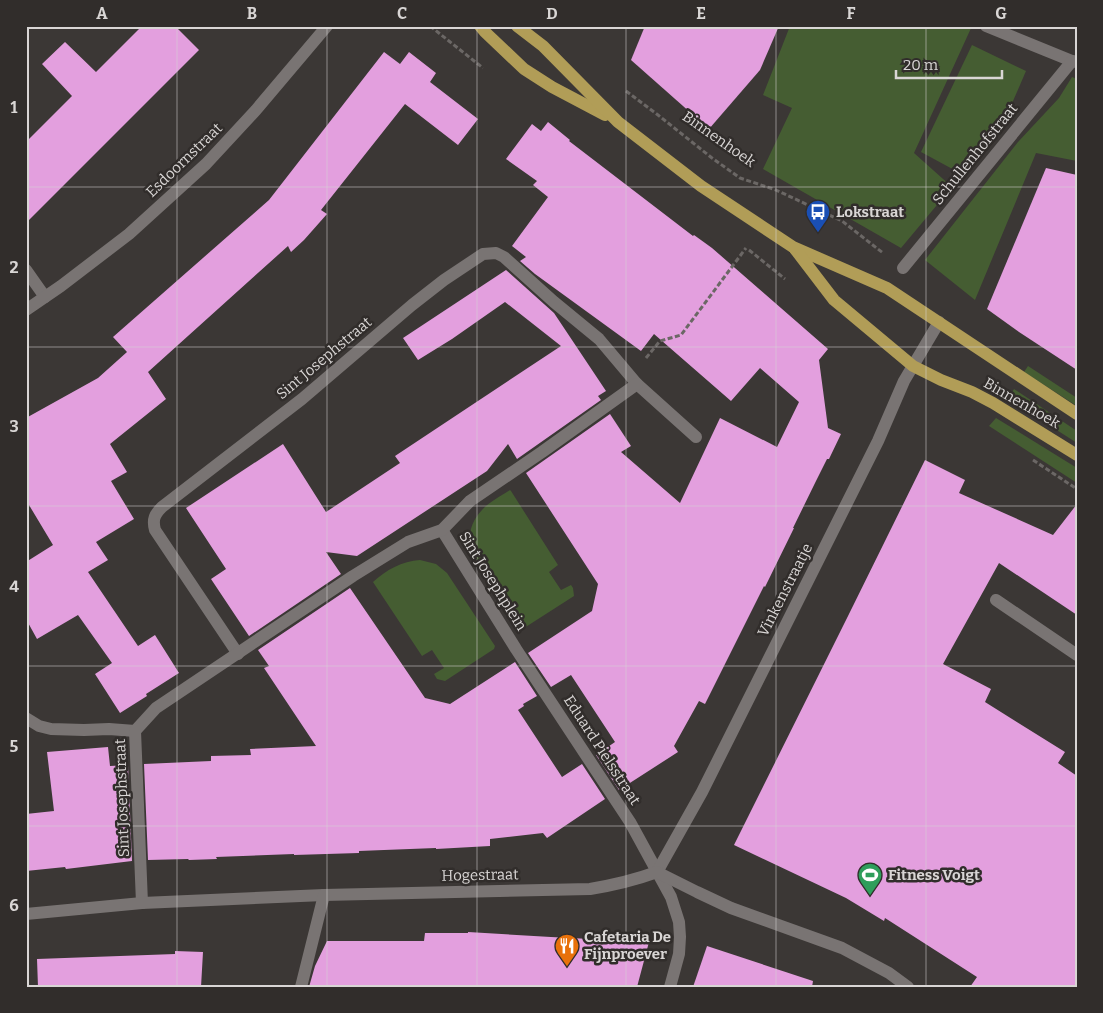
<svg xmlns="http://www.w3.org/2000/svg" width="1103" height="1013" font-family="Bitter,serif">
<rect width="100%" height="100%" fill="#3b3735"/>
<!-- green -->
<g fill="#455d32">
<polygon points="790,26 972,26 914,153 952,187 901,248 763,169 792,108 763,95"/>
<polygon points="972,45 1026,71 1010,108 958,172 921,152"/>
<polygon points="1072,77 1077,79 1077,161 1036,153 975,300 925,260 1018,142 1059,98"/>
<polygon points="1028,366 1077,398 1077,406 1024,372"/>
<polygon points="1014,389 1077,431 1077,443 1008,399"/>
<polygon points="996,418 1077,468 1077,483 989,426"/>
<path d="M510 490 511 491 558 565 549 572 561 590 571 585 573 588 574 596 521 630 519 628C510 614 501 600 492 586 476 562 457 537 482 510 489 502 501 496 510 490Z"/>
<path d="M420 560 436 564 447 573 495 646 494 649 445 681 437 679 434 674 444 668 432 650 422 656 373 582C386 570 402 561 420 560Z"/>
</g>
<!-- building -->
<g fill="#e39fde">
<polygon points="142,26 175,26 199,50 26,223 26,142 72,96 42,64 65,42 96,72"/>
<polygon points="645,26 779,26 760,70 709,129 631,60"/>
<polygon points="384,52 400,64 409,52 436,73 430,82 478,119 458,145 405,104 321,210 327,214 304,240 291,252 288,246 148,372 166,399 110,444 127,472 111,481 134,519 96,542 108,560 88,572 138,646 155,635 179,673 146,694 147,696 120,713 95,674 112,663 78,615 37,639 26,619 26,562 53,545 26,500 26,418 98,378 127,352 113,337 269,200"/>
<polygon points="548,122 570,140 569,141 693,236 694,235 712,248 828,349 819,360 828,428 841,434 829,459 827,459 816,481 793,528 794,528 765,587 764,586 705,704 699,701 674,746 678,752 619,790 596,755 615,742 571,675 551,687 528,653 592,611 598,584 526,473 610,414 631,446 621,452 680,503 720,418 777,447 799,402 760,368 731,401 654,334 641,351 535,274 520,261 526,257 512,246 548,197 533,185 537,181 506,159 532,124 541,131"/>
<polygon points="1046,168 1077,175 1077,370 1019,332 987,309"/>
<polygon points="506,270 554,313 606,391 598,396 601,400 517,459 508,444 487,471 357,556 326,552 341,574 249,636 211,579 226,569 186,508 283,444 326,512 400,463 395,456 561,346 505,302 452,339 418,360 403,338"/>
<polygon points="925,460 965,480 959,493 1053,535 1077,504 1077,615 999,563 943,664 991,689 985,702 1065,752 1058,763 1077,776 1077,987 970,987 977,977 885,918 884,921 846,898 734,845 849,614"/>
<polygon points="350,588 425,698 450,704 515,662 537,696 523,704 524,706 518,710 562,777 582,764 605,799 547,838 543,833 490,839 490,846 436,849 436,848 384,850 359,851 359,853 294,855 294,854 216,857 217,859 189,860 188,859 148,860 144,764 211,761 211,756 251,755 250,749 316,746 264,668 269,666 258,650"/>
<polygon points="108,747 110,766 128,765 132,861 66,869 65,867 26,871 26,814 54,811 47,752"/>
<polygon points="468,932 551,937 649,942 637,987 309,987 315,966 327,941 424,941 425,933 468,933"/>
<polygon points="707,946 813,981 812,987 693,987"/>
<polygon points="175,951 203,952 201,987 38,987 37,959 175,954"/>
</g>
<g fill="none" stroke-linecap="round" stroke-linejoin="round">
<!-- path -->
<g stroke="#6b6765" stroke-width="3" stroke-dasharray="5 2.5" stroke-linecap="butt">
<polyline points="430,26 483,68"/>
<polyline points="626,91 658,115 712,158 740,178 776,190 842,221 883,253"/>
<polyline points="749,250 785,279"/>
<polyline points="646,358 660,341 681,335 746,248"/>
<polyline points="1033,460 1077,489"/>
</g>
<!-- minor -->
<g stroke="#797473" stroke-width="12">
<polyline points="986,26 1072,61"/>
<polyline points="903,268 1072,61 1077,62"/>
<polyline points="26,270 45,297"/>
<polyline points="26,310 61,286 129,234 206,164 256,110 327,26"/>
<polyline points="442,530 516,649 630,822 671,897 679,922 680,937 679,954 670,987"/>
<polyline points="996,600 1077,655"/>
<path d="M238 654 155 530C152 519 155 514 162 507L302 399 412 305 444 280 483 254 496 253 504 257 554 302 599 339 637 384 696 437"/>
<polyline points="26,718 39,726 51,729 84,730 109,729 135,731"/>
<polyline points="657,872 702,792 878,441 904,381 939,322"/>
<polyline points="142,903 135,731 156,708 353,576 408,542 442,530 470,501 542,452 637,384"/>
<path d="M26 914 142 903 324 895 590 889C614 885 635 880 657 872L697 892 731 908 842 948 889 973 908 987"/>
<polyline points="301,987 324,895"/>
</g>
<!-- major -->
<g stroke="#b19d57" stroke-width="12">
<polyline points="480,26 485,32 524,69 552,87 605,115"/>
<polyline points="517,26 543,46 618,122 701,186 793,247 887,288 1077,414"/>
<polyline points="795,249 834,300 913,366 941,380 972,392 993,403 1077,455"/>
</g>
</g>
<!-- grid -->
<path fill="none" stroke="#d9d6d5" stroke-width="1" stroke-opacity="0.55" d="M177 26V987M327 26V987M477 26V987M626 26V987M776 26V987M926 26V987M26 187H1077M26 347H1077M26 506H1077M26 666H1077M26 826H1077"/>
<!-- icons -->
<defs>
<symbol id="bus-pin" viewBox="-11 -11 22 30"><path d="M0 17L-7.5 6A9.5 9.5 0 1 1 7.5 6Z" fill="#1a4fb4" stroke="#312d2b"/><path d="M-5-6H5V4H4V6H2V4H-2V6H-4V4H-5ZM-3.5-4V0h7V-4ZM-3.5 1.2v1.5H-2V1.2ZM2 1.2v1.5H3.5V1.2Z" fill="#fff"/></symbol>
<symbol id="stadium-pin" viewBox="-11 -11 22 30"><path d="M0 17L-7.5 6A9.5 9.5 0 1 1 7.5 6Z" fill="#2e9e5b" stroke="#312d2b"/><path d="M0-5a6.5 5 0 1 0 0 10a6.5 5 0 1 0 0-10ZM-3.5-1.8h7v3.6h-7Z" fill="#fff"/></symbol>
<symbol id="restaurant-pin" viewBox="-11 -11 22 30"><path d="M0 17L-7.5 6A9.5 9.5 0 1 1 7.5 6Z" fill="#e8710a" stroke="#312d2b"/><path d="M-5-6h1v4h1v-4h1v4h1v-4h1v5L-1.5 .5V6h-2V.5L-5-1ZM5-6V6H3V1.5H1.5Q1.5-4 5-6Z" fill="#fff"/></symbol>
</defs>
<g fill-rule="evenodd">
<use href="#bus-pin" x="804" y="198" width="28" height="38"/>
<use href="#stadium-pin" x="856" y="861" width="28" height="38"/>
<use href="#restaurant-pin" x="553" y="932" width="28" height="38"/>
</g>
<g text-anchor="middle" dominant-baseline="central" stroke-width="5" stroke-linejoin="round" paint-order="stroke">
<!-- street labels -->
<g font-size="15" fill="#d9d6d5" stroke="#312d2b">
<text transform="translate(719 139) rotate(35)">Binnenhoek</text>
<text transform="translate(975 154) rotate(-51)">Schullenhofstraat</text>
<text transform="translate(184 160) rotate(-44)">Esdoornstraat</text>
<text transform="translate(324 358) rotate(-40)">Sint Josephstraat</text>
<text transform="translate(1022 403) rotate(30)">Binnenhoek</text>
<text transform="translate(493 581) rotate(58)">Sint Josephplein</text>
<text transform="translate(785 590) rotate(-63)">Vinkenstraatje</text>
<text transform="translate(602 750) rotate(57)">Eduard Pielsstraat</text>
<text transform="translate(122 798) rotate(-92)">Sint Josephstraat</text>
<text transform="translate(480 875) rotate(-1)">Hogestraat</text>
</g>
<!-- poi labels -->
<g font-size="15" font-weight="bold" fill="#d9d6d5" stroke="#312d2b" text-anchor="start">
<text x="836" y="212">Lokstraat</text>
<text x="888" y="875">Fitness Voigt</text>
<text x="584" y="937">Cafetaria De<tspan x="584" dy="17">Fijnproever</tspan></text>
</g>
</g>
<!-- border -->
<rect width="1103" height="1013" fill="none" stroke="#312d2b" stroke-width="55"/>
<!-- scale -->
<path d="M896 70v8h106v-8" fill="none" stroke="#d9d6d5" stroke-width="2.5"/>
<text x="903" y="70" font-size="15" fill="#d9d6d5" stroke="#312d2b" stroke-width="4" paint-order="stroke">20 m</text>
<rect x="28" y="28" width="1048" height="958" fill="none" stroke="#d9d6d5" stroke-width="2"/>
<g font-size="16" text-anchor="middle" font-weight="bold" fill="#d9d6d5">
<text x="102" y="19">A</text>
<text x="252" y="19">B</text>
<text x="402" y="19">C</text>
<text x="552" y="19">D</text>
<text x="701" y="19">E</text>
<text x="851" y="19">F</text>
<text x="1001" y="19">G</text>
<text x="14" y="113">1</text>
<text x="14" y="273">2</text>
<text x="14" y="432">3</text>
<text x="14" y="592">4</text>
<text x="14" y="752">5</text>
<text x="14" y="911">6</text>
</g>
</svg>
